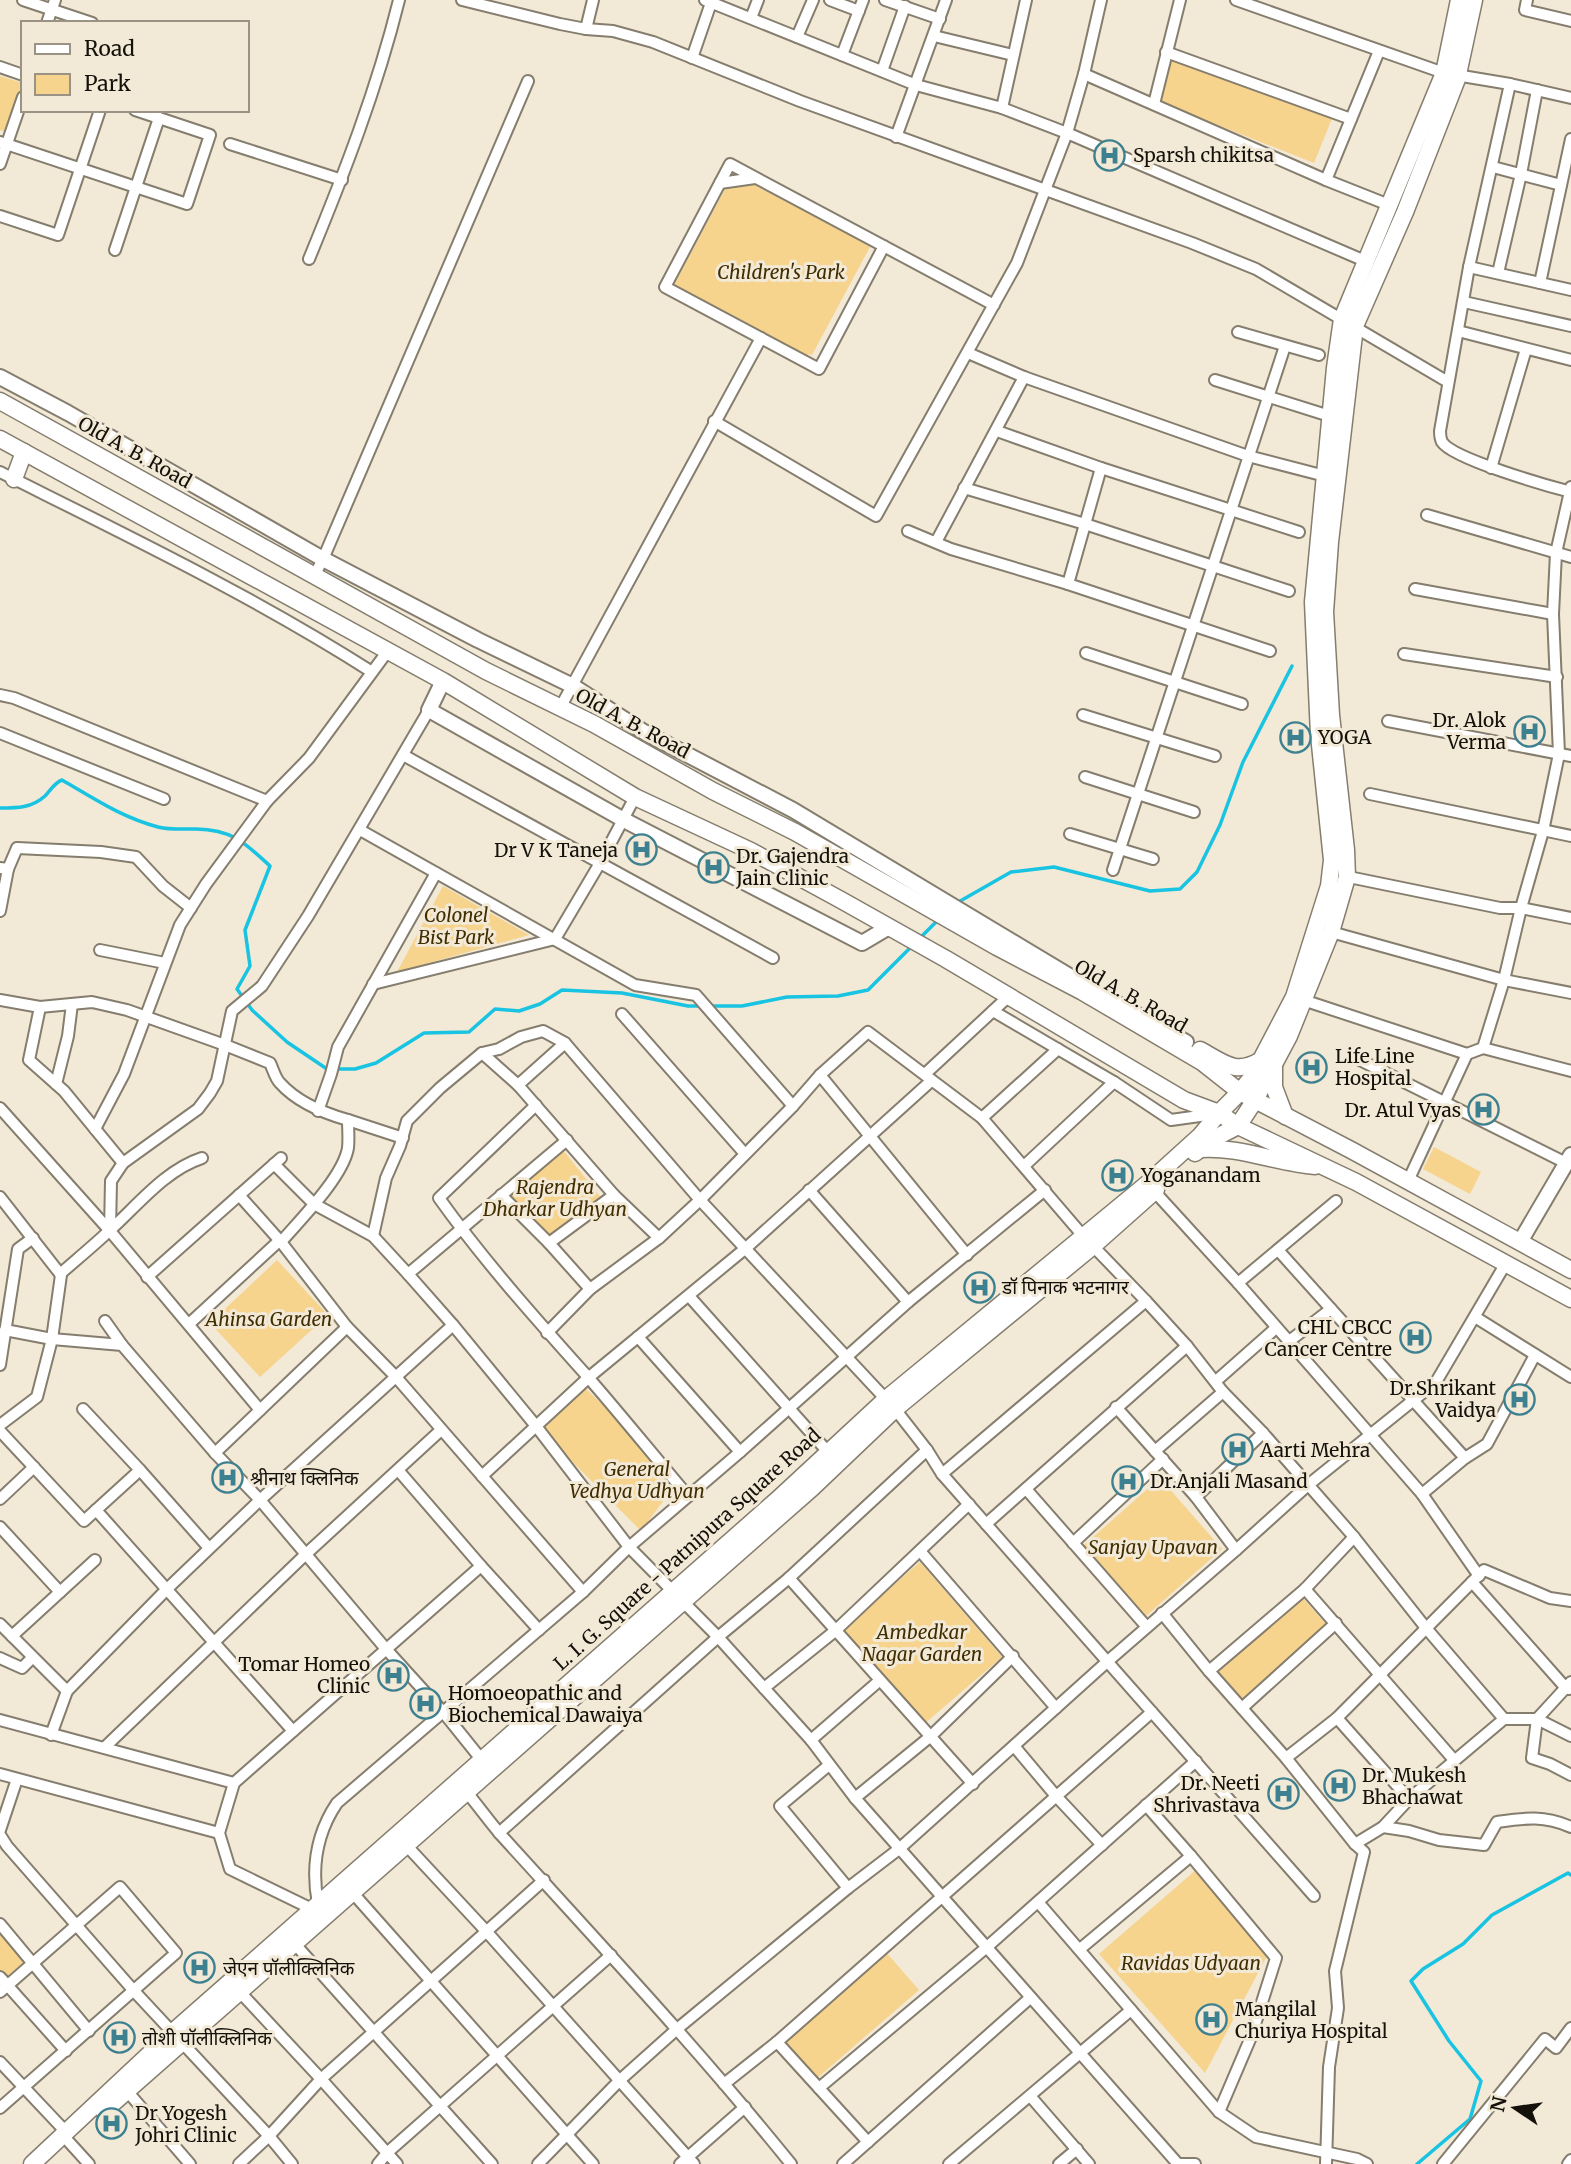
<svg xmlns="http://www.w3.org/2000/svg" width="1571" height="2164" font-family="Merriweather,'Noto Sans Devanagari',serif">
<rect width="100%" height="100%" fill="#f2e9d7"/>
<!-- green -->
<g fill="#f7d48d">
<polygon points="1171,56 1333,116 1314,163 1157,101"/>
<polygon points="0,76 23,83 9,133 0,130"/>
<polygon points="733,174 868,244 870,247 812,355 809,354 807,357 674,285"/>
<polygon points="443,886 529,935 397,972"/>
<polygon points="1434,1147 1481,1172 1470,1194 1423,1169"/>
<polygon points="563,1150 603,1200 548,1245 508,1195"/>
<polygon points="277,1260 328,1315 260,1377 210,1323"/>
<polygon points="584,1387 680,1478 641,1531 541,1430"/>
<polygon points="1160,1478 1222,1549 1146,1616 1084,1545"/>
<polygon points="920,1562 1002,1657 923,1725 842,1630"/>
<polygon points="1301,1596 1332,1631 1246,1703 1216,1669"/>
<polygon points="1197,1869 1267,1956 1205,2073 1099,1954"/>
<polygon points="0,1933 25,1965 6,1982 0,1976"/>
<polygon points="884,1950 919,1990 815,2080 781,2041"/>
</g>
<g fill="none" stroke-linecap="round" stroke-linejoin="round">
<!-- stream -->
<g stroke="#19c3e2" stroke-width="3.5">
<path d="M0 808C17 808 32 808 45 796 51 790 54 783 62 780 95 799 121 817 158 827 170 830 184 829 196 829 233 830 244 842 270 866L245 930 250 966 237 989 252 1010 287 1042 327 1069H355L376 1063 424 1033 469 1032 495 1009 519 1011 540 1004 562 990 622 993 688 1006H701"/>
<polyline points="955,904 1011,872 1054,867 1150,891 1180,889 1197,872 1220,825 1243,762 1292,666"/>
<polyline points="920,938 939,919"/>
<polyline points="709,1006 742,1006 787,997 838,996 868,990 912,946"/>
<polyline points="1417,2164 1470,2119 1481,2081 1449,2041 1411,1981 1423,1969 1463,1944 1492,1915 1568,1873 1571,1875"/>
</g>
<defs>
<g id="minor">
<polyline points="23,0 92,23"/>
<polyline points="462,0 560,24 586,29 613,31 653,42 800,101 1192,243 1256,269 1448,382"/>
<polyline points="705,0 916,85 1002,108 1067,133 1365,261"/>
<polyline points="830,0 859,11"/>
<polyline points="885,0 940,19"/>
<polyline points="1236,0 1444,73 1510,84 1571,98"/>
<polyline points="1527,0 1525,10 1571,21"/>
<polyline points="751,18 758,0"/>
<polyline points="47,23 55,0"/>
<polyline points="586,29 593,0"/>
<polyline points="934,36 1013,55"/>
<polyline points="797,37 813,0"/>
<polyline points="1166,52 1351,119"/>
<polyline points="842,55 863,0"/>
<polyline points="692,58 712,0"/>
<polyline points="0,67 23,75"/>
<polyline points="882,71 905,6"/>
<polyline points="1084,74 1326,180 1389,205"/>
<path d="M1510 84 1469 267 1440 431C1440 434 1441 440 1442 442 1453 459 1548 486 1571 492"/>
<polyline points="1154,104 1180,0"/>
<polyline points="1002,108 1026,0"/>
<polyline points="896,137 946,0"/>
<polyline points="0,142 187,204 210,135 135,110"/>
<polyline points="230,144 342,180"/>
<polyline points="0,164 23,97"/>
<polyline points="1493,167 1561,185"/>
<polyline points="1326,180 1379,51"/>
<polyline points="720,183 755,178"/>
<polyline points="0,216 58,235 100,110"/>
<path d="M884 246 819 369 665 287 730 164C818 211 906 258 994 305"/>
<polyline points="115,250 159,118"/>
<path d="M309 259C344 174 377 89 399 0"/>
<polyline points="1469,267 1571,290"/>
<polyline points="1498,273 1521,174 1537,90"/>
<polyline points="1540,283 1571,139"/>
<polyline points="1464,302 1571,326"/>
<polyline points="1458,331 1571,360"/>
<polyline points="1238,332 1319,355"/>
<polyline points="968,353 1024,377 1248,456 1329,477"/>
<polyline points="1215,380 1336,418"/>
<polyline points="714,421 876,516 1017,263 1067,133 1084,74 1101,0"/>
<polyline points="997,431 1101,468 1299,532"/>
<polyline points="1491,468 1526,349"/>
<path d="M0 472C126 535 253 596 372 672"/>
<polyline points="964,488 1085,524 1289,591"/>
<polyline points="1427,515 1571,557"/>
<polyline points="908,531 951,549 1068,584 1270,651"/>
<polyline points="936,542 1024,377"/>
<polyline points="314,576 323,559 528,81"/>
<polyline points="1068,584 1101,468"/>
<polyline points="1415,589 1553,614"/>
<polyline points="1086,653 1242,704"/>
<polyline points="1404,654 1557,677"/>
<polyline points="0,695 14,698 267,801"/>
<polyline points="560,708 761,338"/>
<polyline points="1083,715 1215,756"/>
<polyline points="1388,721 1571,756"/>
<polyline points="0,733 164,799"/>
<polyline points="403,755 773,958"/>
<polyline points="1085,777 1194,812"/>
<polyline points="1370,794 1571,836"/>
<polyline points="360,830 635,985 696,995 793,1106"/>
<polyline points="1070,834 1153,859"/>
<polyline points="0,868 8,869 17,848 101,852 136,857 163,886 191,908"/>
<polyline points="1113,870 1285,346"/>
<polyline points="1344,876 1500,908 1521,908 1571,918"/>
<polyline points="0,911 8,869"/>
<polyline points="1331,932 1504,980 1571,993"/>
<polyline points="100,950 165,963"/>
<polyline points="373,984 555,939 600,863 635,797"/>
<polyline points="1297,998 1467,1054"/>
<path d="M0 1000 40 1007 92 1002 127 1010 225 1045 270 1063C273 1069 275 1078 280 1083 298 1103 323 1113 348 1120 348 1129 349 1139 348 1148 343 1177 300 1220 281 1242"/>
<polyline points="40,1007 29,1060 64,1091 123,1163"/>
<polyline points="993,1011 1114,1082 1171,1120 1214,1114"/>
<polyline points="622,1014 745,1154"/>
<polyline points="1483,1048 1571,1071"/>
<polyline points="482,1053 518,1085 614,1195 659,1238"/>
<polyline points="1360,1060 1566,1163"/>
<polyline points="925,1074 1009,996"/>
<polyline points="820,1075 967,1255"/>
<polyline points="56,1084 68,1036 72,1004"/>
<polyline points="518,1085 565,1043"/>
<path d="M536 1105 439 1198C484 1261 536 1319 587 1376 621 1415 654 1456 688 1496"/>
<polyline points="0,1108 110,1231 260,1410"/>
<polyline points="318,1111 331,1074 338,1047 436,873"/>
<polyline points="982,1118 1058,1049"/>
<polyline points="348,1120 403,1138"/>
<polyline points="95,1129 124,1074 180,925 206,884 267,801 309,758 387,652"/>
<polyline points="274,1164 314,1204 373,1236 408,1274 453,1325 536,1426 629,1547 718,1637 811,1740 855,1798 1178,2164"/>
<polyline points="1024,1166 1114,1082"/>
<polyline points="1408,1181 1467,1054 1483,1048 1504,980 1521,908 1543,831 1559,754 1553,614 1556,553 1571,487"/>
<polyline points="809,1190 908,1302"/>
<polyline points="1154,1191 1238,1283 1422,1494 1479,1576"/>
<polyline points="239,1195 281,1242 347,1327 396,1377 583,1592"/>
<polyline points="501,1195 549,1243 590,1289"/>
<polyline points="0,1197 61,1275 52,1339 37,1397 0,1425"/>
<polyline points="110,1231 111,1181 123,1163 198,1109 210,1093 217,1081 232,1011 262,986 308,916 429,710"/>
<polyline points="373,1236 386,1178 400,1146 407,1121 440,1088 482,1053 499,1049 521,1037 543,1031 565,1043 700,1200 895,1409 927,1450 942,1474 1314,1896"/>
<polyline points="549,1243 614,1195"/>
<polyline points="1093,1246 1146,1301 1187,1346 1223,1392 1263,1433 1354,1537 1426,1628 1504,1719"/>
<polyline points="1278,1250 1465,1458"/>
<path d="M60 1274C76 1260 93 1246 109 1231 137 1206 165 1170 202 1158"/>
<polyline points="408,1274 567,1140"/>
<polyline points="147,1277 281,1158"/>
<polyline points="1238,1283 1336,1201"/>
<polyline points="689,1296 828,1452"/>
<polyline points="1475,1317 1571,1377"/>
<polyline points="105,1321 122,1345"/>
<polyline points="189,1324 279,1241"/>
<polyline points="5,1330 52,1339 122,1345 215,1453 260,1500 386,1649 444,1713 485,1764"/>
<polyline points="547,1333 590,1289 659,1238 700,1200 793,1106 820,1075 868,1032 982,1118 1084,1237"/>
<polyline points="638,1337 740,1452"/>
<polyline points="1288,1342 1331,1309"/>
<polyline points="0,1365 18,1249 33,1238"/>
<polyline points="1216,1381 1276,1328"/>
<polyline points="1116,1407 1196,1497 1236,1550"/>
<polyline points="83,1409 140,1470 209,1548"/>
<polyline points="0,1431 84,1521 140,1470"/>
<polyline points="1155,1451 1223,1392"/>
<polyline points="215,1453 347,1327"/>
<polyline points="398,1470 481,1566 539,1630"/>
<polyline points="942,1474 1146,1301"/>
<polyline points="482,1476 588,1378 746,1248 931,1081"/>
<polyline points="1026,1489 1146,1626"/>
<polyline points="1422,1494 1465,1458 1487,1444 1535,1355"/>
<polyline points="1196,1497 1263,1433"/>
<polyline points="0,1499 34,1467"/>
<polyline points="96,1510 293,1731"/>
<polyline points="986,1524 1187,1346"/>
<polyline points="0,1527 60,1592"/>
<polyline points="1073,1543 1163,1459"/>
<polyline points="920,1551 1056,1708"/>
<polyline points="789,1578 973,1784"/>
<polyline points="1472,1582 1565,1687 1569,1689"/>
<polyline points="1305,1589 1454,1760"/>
<polyline points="1162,1613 1209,1671 1286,1758 1355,1844 1364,1852 1335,1971 1338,2008 1329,2067 1326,2164"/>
<polyline points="0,1624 67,1691"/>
<polyline points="12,1636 95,1560"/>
<polyline points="0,1658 22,1668 32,1658"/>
<polyline points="1209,1671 1305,1589 1354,1537"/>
<polyline points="764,1688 835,1631 969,1504"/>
<polyline points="1242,1708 1336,1623"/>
<polyline points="1337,1718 1409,1799"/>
<polyline points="0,1720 234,1783"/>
<polyline points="51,1735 67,1691 167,1589 260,1500 453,1325"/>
<polyline points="1571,1736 1537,1719 1532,1758 1550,1764 1571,1775"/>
<polyline points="811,1740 879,1681"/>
<polyline points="1014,1746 1056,1796 1102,1845"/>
<polyline points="105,1747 306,1554 441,1430"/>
<polyline points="1286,1758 1337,1718 1484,1570 1550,1598 1571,1601"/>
<polyline points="829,1765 780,1806 848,1888"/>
<polyline points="0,1774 219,1833"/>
<path d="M464 1789C477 1804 488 1820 501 1835 599 1943 699 2050 791 2164"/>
<polyline points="855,1798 931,1736 1013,1656"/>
<polyline points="1146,1805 1191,1856 1276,1958 1251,2037 1219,2112"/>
<path d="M1383 1827 1409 1831 1439 1840 1484 1845 1497 1822C1525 1818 1544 1815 1571 1827"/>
<polyline points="0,1830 17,1779"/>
<polyline points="499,1833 718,1637 789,1578 927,1450"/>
<polyline points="0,1835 7,1846 134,1991 269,2136 292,2164"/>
<polyline points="1355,1844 1383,1827 1409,1799 1504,1719 1537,1719 1571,1682"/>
<polyline points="406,1845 486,1931 694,2164"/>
<polyline points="352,1892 593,2164"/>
<polyline points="1038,1902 1219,2112 1256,2137 1357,2159 1367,2164"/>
<path d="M318 1904C311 1867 316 1834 337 1803L583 1592 629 1547 740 1452 908 1302 1045 1190"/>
<polyline points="312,1909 230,1869 219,1833 234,1783 481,1566"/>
<polyline points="0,1924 89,2031"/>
<polyline points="294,1943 492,2164"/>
<polyline points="1080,1949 1191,1856"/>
<polyline points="0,1977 66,2051"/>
<polyline points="239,1991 321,2079 397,2164"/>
<polyline points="0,1992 120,1887 176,1953 0,2108"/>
<polyline points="777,2042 868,2142"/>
<polyline points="0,2062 66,2132"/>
<polyline points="724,2084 777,2042 1152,1712"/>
<polyline points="819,2088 987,1947 1196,1761"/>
<polyline points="127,2091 190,2164"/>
<polyline points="1031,2097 1089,2164"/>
<polyline points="69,2142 89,2164"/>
<polyline points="239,2164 269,2136 321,2079 544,1880"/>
<polyline points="378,2164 388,2152 611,1955"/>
<polyline points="538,2164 620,2080 677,2029 848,1888 899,1849 1108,1661 1236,1550 1308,1485 1436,1382 1506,1263"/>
<polyline points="680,2164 745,2107"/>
<polyline points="843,2164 1030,1998"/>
<polyline points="949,2164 1131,2010"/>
<polyline points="1059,2164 1077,2149"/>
<polyline points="1178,2164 1195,2164"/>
<polyline points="1443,2164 1545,2039 1556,2048 1571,2028"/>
<polyline points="1568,2164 1571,2160"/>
</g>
<g id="tertiary">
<polyline points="0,377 68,413 323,559 478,640 573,686 644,732 793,810 1081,983 1186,1042"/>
<polyline points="443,681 429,710 624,820 862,943 889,927"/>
<polyline points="1520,1242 1571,1155"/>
</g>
<g id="secondary">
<polyline points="1474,0 1457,79 1405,212 1355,326 1330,542 1325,612 1331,715 1346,850 1347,877 1331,932 1289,1036 1255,1100 1238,1126 1219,1113 1240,1092 1255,1100 1351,1150 1571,1270"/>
<polyline points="0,401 486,671 594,724 713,791 795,832 997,947 1083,992 1202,1062 1240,1092 1252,1077 1294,997 1329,886 1332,860 1319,735 1313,602 1335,368 1342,319 1444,73 1459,0"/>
<polyline points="0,439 443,681 635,797 751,851 841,900 946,959 1184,1100 1219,1113 1200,1136 1147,1184 886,1399 777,1500 173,2032 32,2164"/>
<polyline points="14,479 24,452"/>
<path d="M1200 1050C1223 1062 1235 1076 1261 1060"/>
<polyline points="1274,1066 1274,1087 1285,1116"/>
<path d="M1200 1149C1239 1146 1276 1163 1315 1166"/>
<polyline points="1195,1153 1211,1140 1238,1126 1356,1182 1571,1299"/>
<polyline points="104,2111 812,1488 895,1409 1093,1246 1156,1190"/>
</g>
</defs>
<!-- minor casing -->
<use href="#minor" stroke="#857d6d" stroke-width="14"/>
<!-- tertiary casing -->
<use href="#tertiary" stroke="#857d6d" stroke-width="18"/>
<!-- secondary casing -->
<use href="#secondary" stroke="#857d6d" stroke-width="19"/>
<!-- minor -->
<use href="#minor" stroke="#fff" stroke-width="10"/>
<!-- tertiary -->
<use href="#tertiary" stroke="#fff" stroke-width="14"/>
<!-- secondary -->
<use href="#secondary" stroke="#fff" stroke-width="16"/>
</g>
<!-- icons -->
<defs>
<symbol id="hospital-ring" viewBox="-11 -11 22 22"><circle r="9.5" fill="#f2e9d7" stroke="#3d8090" stroke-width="1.5"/><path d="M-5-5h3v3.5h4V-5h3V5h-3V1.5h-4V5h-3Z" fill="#3d8090"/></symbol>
</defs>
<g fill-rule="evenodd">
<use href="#hospital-ring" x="1092" y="138" width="35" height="35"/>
<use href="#hospital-ring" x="1512" y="714" width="35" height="35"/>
<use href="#hospital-ring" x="1278" y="720" width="35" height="35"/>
<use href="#hospital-ring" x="624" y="832" width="35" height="35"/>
<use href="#hospital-ring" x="696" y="850" width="35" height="35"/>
<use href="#hospital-ring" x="1294" y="1050" width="35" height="35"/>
<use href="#hospital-ring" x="1466" y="1092" width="35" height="35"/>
<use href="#hospital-ring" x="1100" y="1158" width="35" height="35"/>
<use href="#hospital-ring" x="962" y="1270" width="35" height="35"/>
<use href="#hospital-ring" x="1398" y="1320" width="35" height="35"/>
<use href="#hospital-ring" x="1502" y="1382" width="35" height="35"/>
<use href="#hospital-ring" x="1220" y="1432" width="35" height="35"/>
<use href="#hospital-ring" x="210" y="1460" width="35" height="35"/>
<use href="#hospital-ring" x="1110" y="1464" width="35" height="35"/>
<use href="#hospital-ring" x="376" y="1658" width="35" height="35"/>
<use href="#hospital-ring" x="408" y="1686" width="35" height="35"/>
<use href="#hospital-ring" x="1322" y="1768" width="35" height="35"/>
<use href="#hospital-ring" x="1266" y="1776" width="35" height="35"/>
<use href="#hospital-ring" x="182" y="1950" width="35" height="35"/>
<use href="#hospital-ring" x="1194" y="2002" width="35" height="35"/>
<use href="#hospital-ring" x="102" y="2020" width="35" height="35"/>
<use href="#hospital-ring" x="94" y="2106" width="35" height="35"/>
</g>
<g text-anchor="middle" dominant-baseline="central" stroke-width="6" stroke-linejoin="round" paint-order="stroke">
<!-- poi labels -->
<g font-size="19" fill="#14100a" stroke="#f2e9d7" text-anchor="start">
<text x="1133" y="155">Sparsh chikitsa</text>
<text x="1506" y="720" text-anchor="end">Dr. Alok<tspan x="1506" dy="22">Verma</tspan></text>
<text x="1318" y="737">YOGA</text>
<text x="618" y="850" text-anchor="end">Dr V K Taneja</text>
<text x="736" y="856">Dr. Gajendra<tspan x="736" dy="22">Jain Clinic</tspan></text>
<text x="1335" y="1056">Life Line<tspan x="1335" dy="22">Hospital</tspan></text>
<text x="1461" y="1110" text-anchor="end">Dr. Atul Vyas</text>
<text x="1141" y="1175">Yoganandam</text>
<text x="1002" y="1287">डॉ पिनाक भटनागर</text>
<text x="1392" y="1327" text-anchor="end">CHL CBCC<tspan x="1392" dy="22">Cancer Centre</tspan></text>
<text x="1496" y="1388" text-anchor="end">Dr.Shrikant<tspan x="1496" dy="22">Vaidya</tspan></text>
<text x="1260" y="1450">Aarti Mehra</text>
<text x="250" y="1478">श्रीनाथ क्लिनिक</text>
<text x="1150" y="1481">Dr.Anjali Masand</text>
<text x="370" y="1664" text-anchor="end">Tomar Homeo<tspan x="370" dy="22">Clinic</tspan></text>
<text x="448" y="1693">Homoeopathic and<tspan x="448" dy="22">Biochemical Dawaiya</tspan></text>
<text x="1362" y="1775">Dr. Mukesh<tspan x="1362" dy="22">Bhachawat</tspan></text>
<text x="1260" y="1783" text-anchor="end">Dr. Neeti<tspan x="1260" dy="22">Shrivastava</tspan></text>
<text x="223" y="1968">जेएन पॉलीक्लिनिक</text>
<text x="1235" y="2009">Mangilal<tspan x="1235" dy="22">Churiya Hospital</tspan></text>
<text x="142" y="2038">तोशी पॉलीक्लिनिक</text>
<text x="135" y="2113">Dr Yogesh<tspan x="135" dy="22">Johri Clinic</tspan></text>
</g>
<!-- park labels -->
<g font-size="19" font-style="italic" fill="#402d00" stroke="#f2e9d7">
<text x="781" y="272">Children's Park</text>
<text x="456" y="915">Colonel<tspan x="456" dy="22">Bist Park</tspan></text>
<text x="555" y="1187">Rajendra<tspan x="555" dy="22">Dharkar Udhyan</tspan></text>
<text x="269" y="1319">Ahinsa Garden</text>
<text x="637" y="1469">General<tspan x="637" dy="22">Vedhya Udhyan</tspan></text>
<text x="1153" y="1547">Sanjay Upavan</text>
<text x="922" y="1632">Ambedkar<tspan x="922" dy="22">Nagar Garden</tspan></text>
<text x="1191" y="1963">Ravidas Udyaan</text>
</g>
<!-- street labels -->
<g font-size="19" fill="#14100a" stroke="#f2e9d7">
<text transform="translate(135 452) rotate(29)">Old A. B. Road</text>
<text transform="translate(633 723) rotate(28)">Old A. B. Road</text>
<text transform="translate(1131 996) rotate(30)">Old A. B. Road</text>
<text transform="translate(687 1549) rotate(-42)">L. I. G. Square - Patnipura Square Road</text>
</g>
</g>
<!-- legend -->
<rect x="21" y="21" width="228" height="91" fill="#f2e9d7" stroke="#999285" stroke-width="2"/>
<rect x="35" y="44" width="35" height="10" fill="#ffffff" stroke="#999285" stroke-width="2"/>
<text x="84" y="56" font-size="21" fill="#14100a">Road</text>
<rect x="35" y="74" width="35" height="21" fill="#f7d48d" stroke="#999285" stroke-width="2"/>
<text x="84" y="91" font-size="21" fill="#14100a">Park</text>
<!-- north arrow -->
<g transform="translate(1515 2108) rotate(283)" stroke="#f2e9d7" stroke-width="5" paint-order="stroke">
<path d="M0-5L12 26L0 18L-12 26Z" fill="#14100a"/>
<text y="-10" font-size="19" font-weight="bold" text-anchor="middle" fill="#14100a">N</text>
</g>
</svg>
